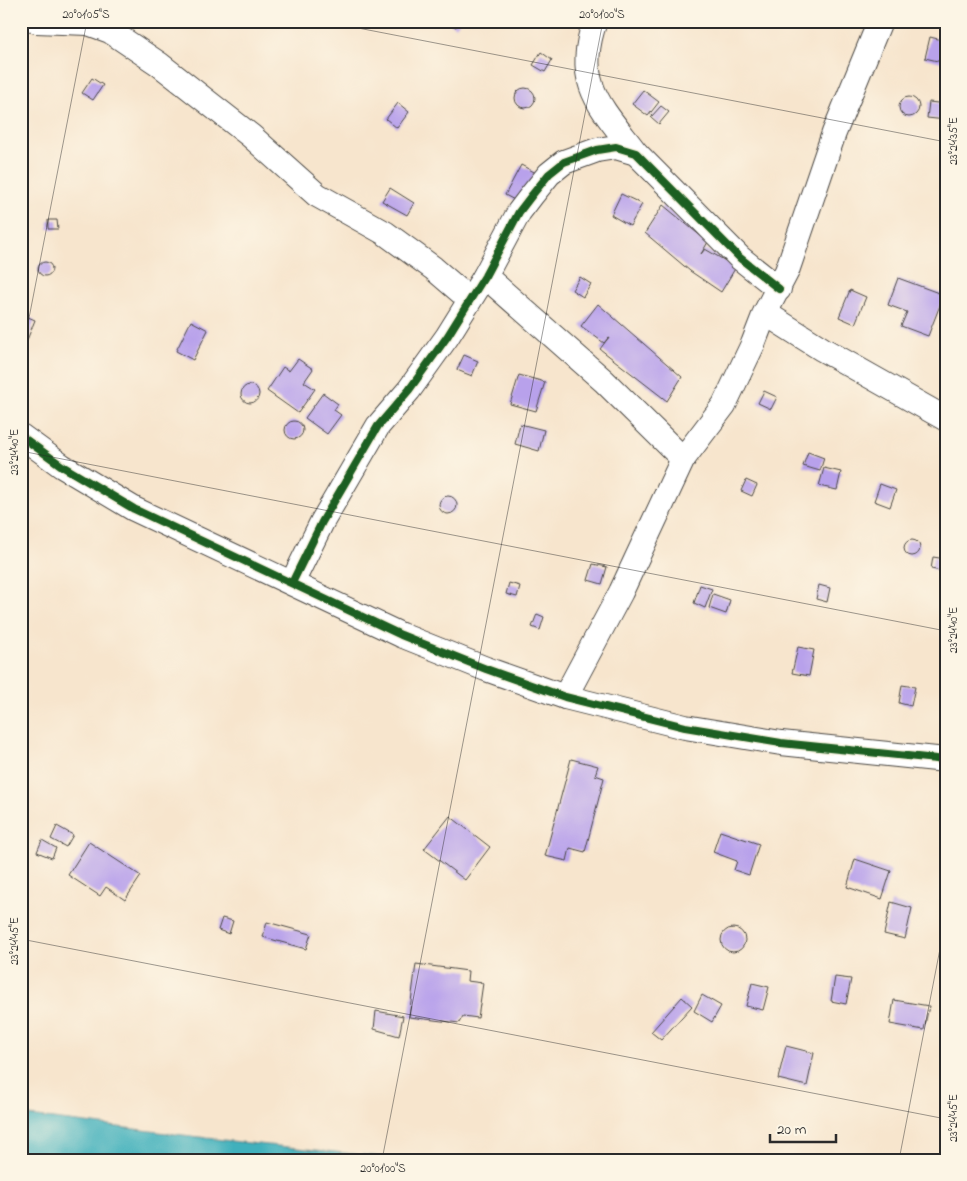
<svg xmlns="http://www.w3.org/2000/svg" width="967" height="1181" font-family="'Indie Flower',sans-serif">
<rect width="100%" height="100%" fill="#fcf5e5"/>
<filter id="ink" filterUnits="userSpaceOnUse"><feTurbulence type="fractalNoise" baseFrequency=".02" numOctaves="2"/><feDisplacementMap in="SourceGraphic" scale="10" xChannelSelector="R" yChannelSelector="G"/><feConvolveMatrix kernelMatrix="1 2 1 2 8 2 1 2 1" color-interpolation-filters="sRGB"/></filter>
<filter id="wash" filterUnits="userSpaceOnUse"><feTurbulence type="fractalNoise" baseFrequency=".0096" numOctaves="4" result="noise"/><feDisplacementMap in="SourceGraphic" scale="20" xChannelSelector="R" yChannelSelector="G"/><feGaussianBlur stdDeviation="1.12" result="paint"/><feColorMatrix in="noise" values="0 0 0 0 0 0 0 0 0 0 0 0 0 0 0 0 0 1.4 0 .05"/><feComposite in="paint" operator="in"/></filter>
<g filter="url(#wash)">
<rect width="100%" height="100%" fill="#f7e5cd"/>
<!-- water -->
<polygon fill="#41b0bc" stroke="#366e74" points="21,1115 240,1142 411,1160 21,1160"/>
<g id="blocks">
<!-- building -->
<g fill="#b8a1eb">
<polygon points="445,21 460,21 456,27"/>
<polygon points="930,37 946,41 946,63 925,58"/>
<polygon points="541,52 552,60 545,72 533,65"/>
<polygon points="92,78 103,85 93,100 82,93"/>
<circle cx="525" cy="98" r="10"/>
<polygon points="643,90 659,102 648,116 632,104"/>
<circle cx="909" cy="107" r="10"/>
<polygon points="929,102 946,104 946,120 927,118"/>
<polygon points="398,103 409,112 397,128 386,119"/>
<polygon points="661,106 669,112 659,124 651,117"/>
<polygon points="521,165 536,173 520,203 505,195"/>
<polygon points="390,188 414,203 407,215 382,201"/>
<polygon points="621,194 642,204 630,226 611,215"/>
<polygon points="663,205 708,242 701,254 705,249 736,267 721,292 690,271 645,233"/>
<polygon points="48,220 57,220 58,229 48,229"/>
<circle cx="45" cy="269" r="7"/>
<polygon points="580,277 591,284 583,297 572,290"/>
<polygon points="898,278 944,295 928,336 901,326 907,312 888,305"/>
<polygon points="850,290 866,297 855,324 839,317"/>
<polygon points="598,304 682,377 667,401 600,349 609,337 604,343 581,326"/>
<polygon points="21,314 35,320 25,345 21,343"/>
<polygon points="191,321 208,330 193,360 176,351"/>
<polygon points="464,355 478,361 472,376 457,370"/>
<polygon points="298,359 313,369 304,382 315,389 298,413 267,391 283,367 289,371"/>
<polygon points="519,375 545,382 536,411 510,404"/>
<circle cx="250" cy="394" r="9"/>
<polygon points="764,391 777,397 771,409 758,403"/>
<polygon points="323,393 338,404 334,410 341,415 327,434 305,418"/>
<circle cx="294" cy="430" r="9"/>
<polygon points="520,424 544,430 539,451 515,444"/>
<polygon points="808,452 824,458 820,471 803,466"/>
<polygon points="824,468 841,472 837,490 819,486"/>
<polygon points="746,480 757,485 752,496 741,491"/>
<polygon points="880,484 896,490 890,507 874,501"/>
<circle cx="448" cy="505" r="9"/>
<circle cx="912" cy="548" r="8"/>
<polygon points="933,557 946,559 946,572 931,569"/>
<polygon points="593,564 607,567 602,584 588,580"/>
<polygon points="509,583 520,586 517,597 506,594"/>
<polygon points="700,585 712,589 705,608 694,603"/>
<polygon points="819,585 830,588 827,602 816,599"/>
<polygon points="713,594 730,600 726,614 709,608"/>
<polygon points="537,614 544,617 540,630 532,627"/>
<polygon points="798,647 814,650 809,676 792,673"/>
<polygon points="902,685 915,687 911,706 899,703"/>
<polygon points="571,759 598,766 595,775 604,778 585,852 570,848 567,861 545,856"/>
<polygon points="450,816 490,847 465,880 424,849"/>
<polygon points="57,826 73,835 66,847 51,839"/>
<polygon points="720,831 759,844 749,875 734,870 737,861 713,852"/>
<polygon points="42,840 56,848 52,858 37,852"/>
<polygon points="89,842 141,876 125,900 106,887 100,896 68,875"/>
<polygon points="855,859 891,871 882,899 847,887"/>
<polygon points="891,902 912,908 905,939 884,934"/>
<polygon points="222,918 233,921 229,934 218,930"/>
<polygon points="267,922 311,934 306,949 263,937"/>
<circle cx="733" cy="940" r="12"/>
<polygon points="416,964 468,971 467,981 483,983 478,1018 463,1016 459,1023 409,1017"/>
<polygon points="835,977 851,979 846,1004 831,1001"/>
<polygon points="752,983 769,987 763,1010 746,1006"/>
<polygon points="702,995 721,1006 712,1022 694,1011"/>
<polygon points="682,997 692,1006 661,1040 651,1032"/>
<polygon points="894,1000 929,1006 924,1030 890,1024"/>
<polygon points="376,1011 403,1016 399,1036 374,1029"/>
<polygon points="786,1046 814,1053 807,1086 778,1079"/>
</g>
</g>
</g>
<g filter="url(#ink)">
<use href="#blocks" fill-opacity="0" stroke="#4a4743" stroke-width="1"/>
<g fill="none" stroke-linecap="round" stroke-linejoin="round">
<defs>
<g id="street">
<polyline points="36,21 88,23 110,31 159,64 251,136 317,195 385,233 433,268 469,299"/>
<path d="M595 21C573 83 601 107 636 153"/>
<polyline points="485,276 604,381 683,459"/>
<polyline points="765,313 822,349 946,419"/>
<polyline points="21,436 62,466 134,509 401,635 486,669 565,697 685,727 781,743 946,760"/>
<polyline points="292,583 322,522 378,426 409,390 447,337 485,276 519,212 532,195 549,174 564,162 597,150 616,147 636,153 740,258 779,289"/>
<polyline points="565,697 621,592 683,459 724,405 753,344 765,313 787,271 834,133 880,21"/>
</g>
</defs>
<!-- street casing -->
<use href="#street" stroke="#4a4743" stroke-width="26"/>
<!-- street -->
<use href="#street" stroke="#fff" stroke-width="24"/>
<defs>
<g id="cycleway">
<polyline points="21,436 62,466 134,509 401,635 486,669 565,697 685,727 781,743 946,760"/>
<polyline points="292,583 322,522 378,426 409,390 447,337 485,276 519,212 532,195 549,174 564,162 597,150 616,147 636,153 740,258 779,289"/>
</g>
</defs>
<!-- cycleway casing -->
<use href="#cycleway" stroke="#fcf5e5" stroke-width="11"/>
<!-- cycleway -->
<use href="#cycleway" stroke="#1b5e20" stroke-width="8"/>
</g>
</g>
<!-- ticks -->
<path fill="none" stroke="#2b2b2b" stroke-width="1" stroke-opacity="0.45" d="M322 21 946 142M21 359 87 21M21 451 946 631M21 939 946 1119M382 1160 603 21M899 1160 946 918"/>
<!-- margin -->
<rect width="967" height="1181" fill="none" stroke="#fcf5e5" stroke-width="55"/>
<!-- scale -->
<path d="M770 1134v8h66v-8" fill="none" stroke="#2b2b2b" stroke-width="2.5"/>
<text x="777" y="1134" font-size="15" fill="#2b2b2b" stroke="#fcf5e5" stroke-width="4" paint-order="stroke">20 m</text>
<rect x="28" y="28" width="912" height="1126" fill="none" stroke="#2b2b2b" stroke-width="2"/>
<g font-size="12" text-anchor="middle" fill="#2b2b2b">
<text x="86" y="18">20°01'05"S</text>
<text x="602" y="18">20°01'00"S</text>
<text transform="translate(953 141) rotate(-90)" y="4">23°24'35"E</text>
<text transform="translate(14 452) rotate(-90)" y="4">23°24'40"E</text>
<text transform="translate(953 630) rotate(-90)" y="4">23°24'40"E</text>
<text transform="translate(14 941) rotate(-90)" y="4">23°24'45"E</text>
<text transform="translate(953 1118) rotate(-90)" y="4">23°24'45"E</text>
<text x="383" y="1172">20°01'00"S</text>
</g>
</svg>
